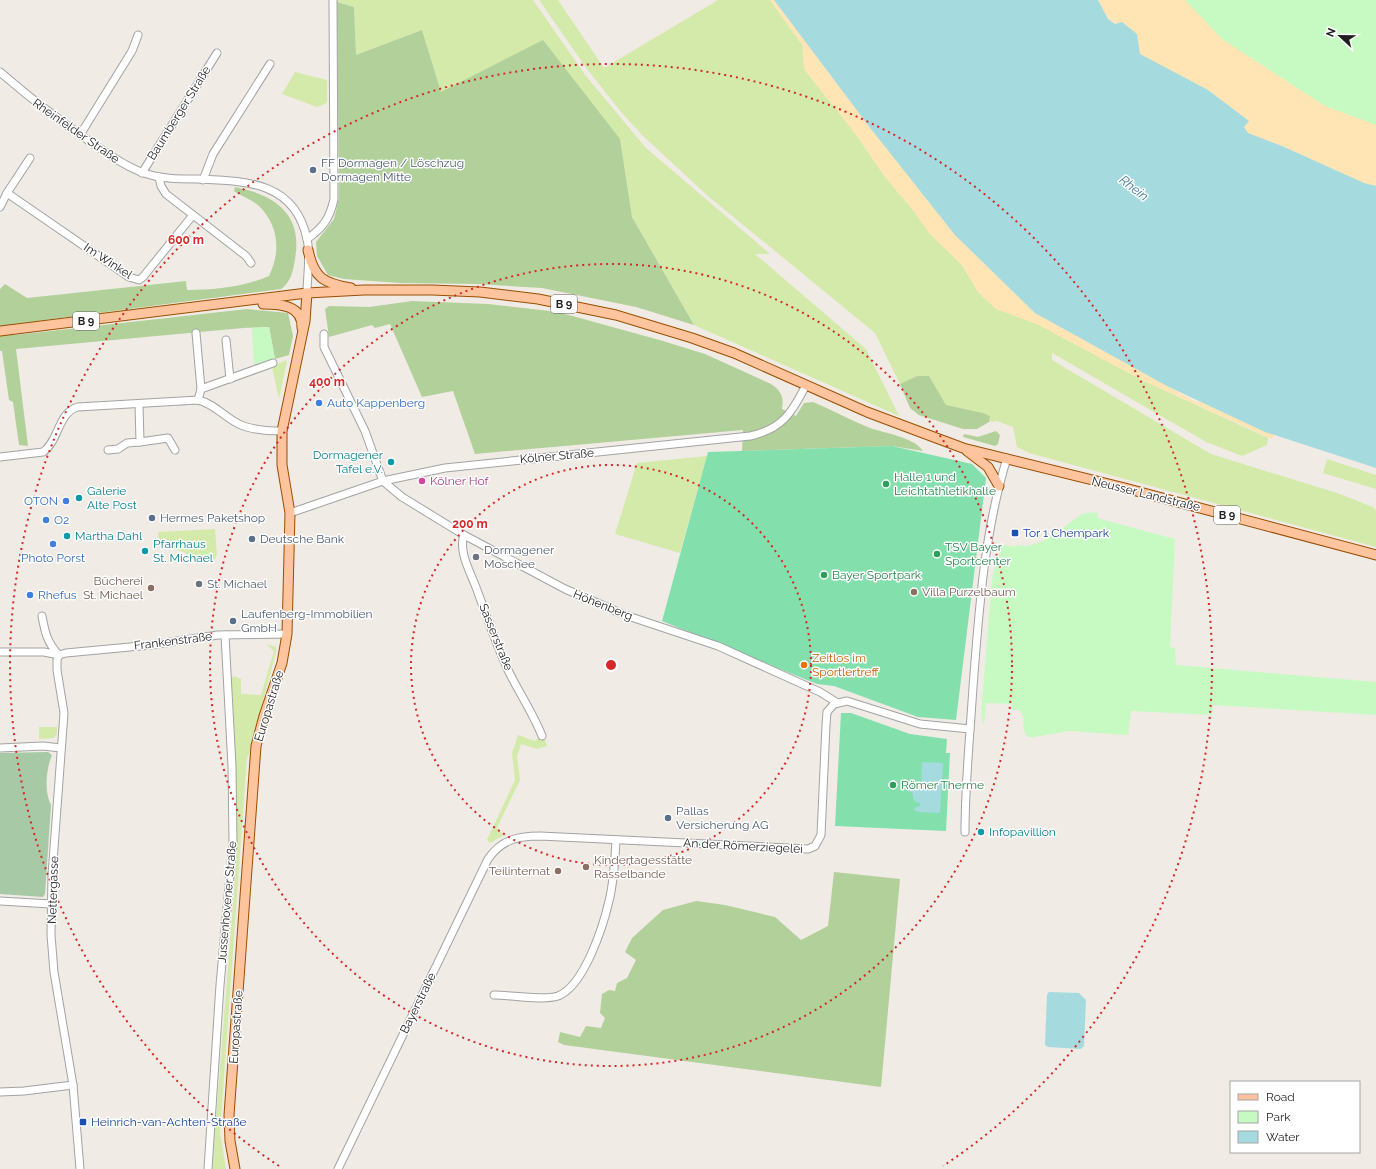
<svg xmlns="http://www.w3.org/2000/svg" width="1376" height="1169" font-family="Raleway,sans-serif">
<rect width="100%" height="100%" fill="#f0ebe5"/>
<!-- grass -->
<g fill="#d4eaab">
<polygon points="337,0 533,0 586,76 646,148 770,254 755,254 866,349 899,416 694,325 632,217 620,139 441,92 422,30 356,55 354,7 337,2"/>
<polygon points="539,0 558,0 604,68 718,0 770,0 803,46 804,69 855,133 885,177 913,210 930,234 962,265 978,292 996,309 1037,324 1144,381 1268,438 1267,445 1242,456 1206,442 1052,353 1052,360 1211,454 1337,493 1373,507 1376,510 1376,547 1029,453 1017,447 1013,427 997,421 989,422 990,416 983,413 945,405 929,376 917,376 900,384 875,333 708,196 643,136 621,112 587,69"/>
<polygon points="295,72 327,80 327,103 317,107 282,94"/>
<polygon points="286,360 287,361 279,399 272,367"/>
<polygon points="707,456 680,553 615,534 637,463"/>
<polygon points="1327,459 1376,475 1376,489 1323,473"/>
<polygon points="215,529 217,554 215,559 207,562 204,559 193,558 184,552 173,549 171,542 159,541 158,532"/>
<polygon points="266,644 276,647 276,652 249,754 247,757 220,1132 226,1169 212,1169 236,866 234,723 231,679 234,676 241,679 241,694 261,695 274,651"/>
<polygon points="39,727 57,727 57,734 54,738 39,739"/>
<polygon points="518,735 535,741 539,737 544,736 547,746 537,749 521,744 517,756 520,780 497,828 504,835 490,843 487,840 515,780 512,753"/>
</g>
<!-- forest -->
<g fill="#b2d09a">
<polygon points="337,2 354,7 356,55 422,30 441,92 543,40 620,139 632,217 694,325 636,307 542,288 477,284 400,283 344,279 328,275 317,256 316,242 334,219 339,198"/>
<path d="M235 187C276 195 303 215 295 259 293 271 291 282 281 289L15 324V335L247 309 288 313 293 336 289 355 275 359 269 327 243 328 16 349 28 446 19 445 13 402 9 400 2 351H0V289L5 284 27 298 186 281 187 290C215 290 243 287 269 276 281 251 279 225 258 205 252 200 241 196 234 191Z"/>
<path d="M412 301 488 304 558 312 663 341 705 354 771 384C781 391 784 396 782 409L796 416 804 403 813 402C832 410 850 420 870 428 884 433 914 437 923 451L892 446 742 451 743 430 475 454 453 391 422 397 390 324 375 328 372 325 329 337 325 309 329 306 369 307Z"/>
<polygon points="917,376 929,376 946,405 983,413 990,416 989,422 977,429 963,429 919,415 910,408 900,384"/>
<polygon points="996,431 1000,435 998,444 995,446 963,437 964,434 978,437"/>
<polygon points="834,872 900,879 881,1087 564,1045 558,1042 560,1032 580,1037 586,1026 601,1028 605,1018 600,1013 602,994 609,990 615,991 617,983 627,978 636,960 625,952 632,938 663,910 696,901 725,905 775,917 801,940 828,926"/>
</g>
<!-- sand -->
<g fill="#ffe4b4">
<polygon points="770,0 774,0 871,129 955,235 1035,313 1198,403 1199,401 1275,435 1272,439 1144,381 1037,324 996,309 978,292 962,265 930,234 913,210 885,177 855,133 804,69 803,46"/>
<polygon points="1098,0 1199,0 1376,118 1376,186 1364,183 1282,146 1248,133 1244,127 1249,121 1208,90 1139,54 1137,34 1108,19"/>
</g>
<!-- cemetery -->
<path fill="#a7c9a6" d="M48 752 52 755C46 769 44 792 51 805L45 894 43 897 0 894V753Z"/>
<!-- park -->
<g fill="#c7fac2">
<polygon points="1185,0 1376,0 1376,125 1325,106 1222,39"/>
<polygon points="269,327 275,359 254,365 252,328"/>
<path d="M1090 512 1098 513 1097 518 1175 539 1170 647 1175 648 1176 665 1376 682V715L1213 705 1212 715 1131 711 1128 735 1070 731 1034 737H1028C1020 729 1027 716 1019 710H1012V704L986 703 984 726 981 715C984 682 986 649 989 616 991 592 991 567 1003 545L1016 547V545C1040 551 1064 526 1082 514Z"/>
</g>
<!-- pitch -->
<g fill="#83e0ad">
<polygon points="892,446 972,464 986,478 956,720 918,717 834,686 817,684 662,621 708,452"/>
<polygon points="841,713 851,713 910,734 947,739 946,753 950,753 946,831 835,826"/>
</g>
<!-- water -->
<g fill="#a5dade">
<polygon points="774,0 1098,0 1108,19 1115,24 1122,22 1137,34 1140,54 1208,90 1249,121 1244,127 1248,133 1282,146 1364,183 1376,186 1376,468 1265,432 1167,386 1035,313 955,235 871,129"/>
<polygon points="922,762 943,763 940,813 919,812 914,810 914,808 920,806 920,803 916,802 913,799 913,794 909,791 909,787 911,786 912,788 921,788"/>
<polygon points="1049,992 1079,993 1086,1000 1084,1046 1081,1049 1048,1047 1045,1045 1047,995"/>
</g>
<g fill="none" stroke-linecap="round" stroke-linejoin="round">
<defs>
<g id="minor">
<path d="M0 72C30 98 60 121 92 143 108 154 123 165 141 172 159 179 179 179 198 179 245 181 295 181 307 239 311 256 307 276 307 293"/>
<polyline points="80,135 132,51 138,35"/>
<polyline points="142,173 217,53"/>
<polyline points="159,177 161,186 166,194 246,256 251,263"/>
<polyline points="203,180 213,154 270,64"/>
<polyline points="7,193 30,158"/>
<polyline points="0,207 7,193 129,277 139,280 143,277 193,215"/>
<path d="M307 239C323 228 330 218 334 199L333 0"/>
<polyline points="196,333 201,389"/>
<polyline points="324,334 324,347 365,431 383,481 402,497 464,535 565,589 625,615 718,646 820,692 836,702"/>
<polyline points="226,340 230,379"/>
<polyline points="198,400 201,389 273,363"/>
<polyline points="140,442 168,438 175,450"/>
<polyline points="108,450 118,449 127,443 140,442 139,404"/>
<path d="M0 457 43 452C59 441 58 412 78 407L198 400C215 404 224 417 239 424 251 430 269 431 282 431"/>
<path d="M290 513 383 481 445 468 750 436C782 429 792 413 806 385"/>
<path d="M464 535C458 552 471 573 477 590 487 617 496 644 508 670 519 693 533 713 542 736"/>
<path d="M42 616C45 632 47 643 59 655"/>
<polyline points="0,652 44,652 59,655"/>
<polyline points="59,655 57,660 57,670 64,713 52,875 51,935 54,972 73,1085 80,1169"/>
<polyline points="59,655 66,653 151,645 218,635 287,634"/>
<polyline points="0,748 43,746 61,748"/>
<path d="M965 832C965 784 970 735 973 687 979 610 984 533 1007 458"/>
<polyline points="0,901 51,904"/>
<path d="M494 995C511 995 542 1001 558 996 584 986 603 927 609 901 614 881 615 860 616 840"/>
<polyline points="0,1092 24,1091 73,1085"/>
<polyline points="208,1169 220,985 233,843 232,766 225,635"/>
<path d="M338 1169 488 859C501 840 517 836 540 836L808 849 815 846 821 835 826 725 827 712 834 704 847 701 920 724 970 729"/>
</g>
<g id="major">
<path d="M308 250C314 278 323 283 351 288"/>
<path d="M263 304C280 304 303 305 302 328"/>
<polyline points="0,331 307,293 364,290 432,290 480,292 538,299 616,315 692,338 734,353 867,412 963,448 1125,488 1376,555"/>
<polyline points="967,451 988,467 999,486"/>
<polyline points="235,1169 230,1141 229,1115 256,746 264,716 282,663 287,634 290,513 282,465 282,431 305,321 307,293"/>
</g>
</defs>
<!-- minor casing -->
<use href="#minor" stroke="#a3a3a3" stroke-width="9"/>
<!-- major casing -->
<use href="#major" stroke="#9a4e00" stroke-width="11"/>
<!-- minor -->
<use href="#minor" stroke="#fff" stroke-width="7"/>
<!-- major -->
<use href="#major" stroke="#fdc49e" stroke-width="9"/>
</g>
<!-- distance rings -->
<g fill="none" stroke="#d62828" stroke-width="2" stroke-dasharray="2 4">
<circle cx="611" cy="665" r="200"/>
<circle cx="611" cy="665" r="401"/>
<path d="M279 1166A601 601 0 1 1 943 1166"/>
</g>
<!-- markers -->
<g fill="#5c6f8a" stroke="#fff" stroke-width="1.5">
<circle cx="313" cy="170" r="4"/>
<circle cx="152" cy="518" r="4"/>
<circle cx="252" cy="539" r="4"/>
<circle cx="233" cy="621" r="4"/>
<circle cx="668" cy="818" r="4"/>
</g>
<g fill="#3f7fe0" stroke="#fff" stroke-width="1.5">
<circle cx="319" cy="403" r="4"/>
<circle cx="66" cy="501" r="4"/>
<circle cx="46" cy="520" r="4"/>
<circle cx="53" cy="544" r="4"/>
<circle cx="30" cy="595" r="4"/>
</g>
<g fill="#0f9aa8" stroke="#fff" stroke-width="1.5">
<circle cx="391" cy="462" r="4"/>
<circle cx="79" cy="498" r="4"/>
<circle cx="67" cy="536" r="4"/>
<circle cx="145" cy="551" r="4"/>
<circle cx="981" cy="832" r="4"/>
</g>
<circle fill="#d1479c" stroke="#fff" stroke-width="1.5" cx="422" cy="481" r="4"/>
<g fill="#2e9e5b" stroke="#fff" stroke-width="1.5">
<circle cx="886" cy="484" r="4"/>
<circle cx="937" cy="554" r="4"/>
<circle cx="824" cy="575" r="4"/>
<circle cx="893" cy="785" r="4"/>
</g>
<g fill="#1a4fb4" stroke="#fff" stroke-width="1.5">
<rect x="1011" y="529" width="8" height="8" rx="2"/>
<rect x="79" y="1118" width="8" height="8" rx="2"/>
</g>
<g fill="#6b7280" stroke="#fff" stroke-width="1.5">
<circle cx="476" cy="557" r="4"/>
<circle cx="199" cy="584" r="4"/>
</g>
<g fill="#8d6e63" stroke="#fff" stroke-width="1.5">
<circle cx="151" cy="588" r="4"/>
<circle cx="914" cy="592" r="4"/>
<circle cx="586" cy="867" r="4"/>
<circle cx="558" cy="871" r="4"/>
</g>
<circle fill="#e8710a" stroke="#fff" stroke-width="1.5" cx="804" cy="665" r="4"/>
<g text-anchor="middle" dominant-baseline="central" stroke-width="3" stroke-linejoin="round" paint-order="stroke">
<!-- shield labels -->
<g fill="#fff" stroke="#626262" stroke-width="1">
<rect x="551" y="295" width="26" height="18" rx="3"/>
<rect x="73" y="312" width="26" height="18" rx="3"/>
<rect x="1214" y="506" width="26" height="18" rx="3"/>
</g>
<g font-size="11" font-weight="bold" fill="#1f1f1f">
<text x="564" y="304">B 9</text>
<text x="86" y="321">B 9</text>
<text x="1227" y="515">B 9</text>
</g>
<!-- street labels -->
<g font-size="12" fill="#1f1f1f" stroke="#fff">
<text transform="translate(179 113) rotate(-58)">Baumberger Straße</text>
<text transform="translate(76 131) rotate(35)">Rheinfelder Straße</text>
<text transform="translate(108 261) rotate(33)">Im Winkel</text>
<text transform="translate(557 456) rotate(-5)">Kölner Straße</text>
<text transform="translate(1146 494) rotate(14)">Neusser Landstraße</text>
<text transform="translate(603 605) rotate(22)">Höhenberg</text>
<text transform="translate(496 637) rotate(68)">Sasserstraße</text>
<text transform="translate(173 641) rotate(-7)">Frankenstraße</text>
<text transform="translate(269 706) rotate(-73)">Europastraße</text>
<text transform="translate(743 846) rotate(3)">An der Römerziegelei</text>
<text transform="translate(53 890) rotate(-88)">Nettergasse</text>
<text transform="translate(227 902) rotate(-85)">Jussenhovener Straße</text>
<text transform="translate(418 1003) rotate(-64)">Bayerstraße</text>
<text transform="translate(236 1027) rotate(-86)">Europastraße</text>
</g>
<!-- service labels -->
<g font-size="12" fill="#4e5e75" stroke="#fff" text-anchor="start">
<text x="321" y="163">FF Dormagen / Löschzug<tspan x="321" dy="14">Dormagen Mitte</tspan></text>
<text x="160" y="518">Hermes Paketshop</text>
<text x="260" y="539">Deutsche Bank</text>
<text x="241" y="614">Laufenberg-Immobilien<tspan x="241" dy="14">GmbH</tspan></text>
<text x="676" y="811">Pallas<tspan x="676" dy="14">Versicherung AG</tspan></text>
</g>
<!-- shop labels -->
<g font-size="12" fill="#366cbe" stroke="#fff" text-anchor="start">
<text x="327" y="403">Auto Kappenberg</text>
<text x="58" y="501" text-anchor="end">OTON</text>
<text x="54" y="520">O2</text>
<text x="53" y="558" text-anchor="middle">Photo Porst</text>
<text x="38" y="595">Rhefus</text>
</g>
<!-- culture labels -->
<g font-size="12" fill="#0d838f" stroke="#fff" text-anchor="start">
<text x="383" y="455" text-anchor="end">Dormagener<tspan x="383" dy="14">Tafel e.V.</tspan></text>
<text x="87" y="491">Galerie<tspan x="87" dy="14">Alte Post</tspan></text>
<text x="75" y="536">Martha Dahl</text>
<text x="153" y="544">Pfarrhaus<tspan x="153" dy="14">St. Michael</tspan></text>
<text x="989" y="832">Infopavillion</text>
</g>
<!-- leisure labels -->
<g font-size="12" fill="#27864d" stroke="#fff" text-anchor="start">
<text x="894" y="477">Halle 1 und<tspan x="894" dy="14">Leichtathletikhalle</tspan></text>
<text x="945" y="547">TSV Bayer<tspan x="945" dy="14">Sportcenter</tspan></text>
<text x="832" y="575">Bayer Sportpark</text>
<text x="901" y="785">Römer Therme</text>
</g>
<!-- hotel labels -->
<g font-size="12" fill="#b23c85" stroke="#fff" text-anchor="start">
<text x="430" y="481">Kölner Hof</text>
</g>
<!-- transit labels -->
<g font-size="12" fill="#164399" stroke="#fff" text-anchor="start">
<text x="1023" y="533">Tor 1 Chempark</text>
<text x="91" y="1122">Heinrich-van-Achten-Straße</text>
</g>
<!-- worship labels -->
<g font-size="12" fill="#5b616d" stroke="#fff" text-anchor="start">
<text x="484" y="550">Dormagener<tspan x="484" dy="14">Moschee</tspan></text>
<text x="207" y="584">St. Michael</text>
</g>
<!-- education labels -->
<g font-size="12" fill="#785e54" stroke="#fff" text-anchor="end">
<text x="143" y="581">Bücherei<tspan x="143" dy="14">St. Michael</tspan></text>
<text x="922" y="592" text-anchor="start">Villa Purzelbaum</text>
<text x="594" y="860" text-anchor="start">Kindertagesstätte<tspan x="594" dy="14">Rasselbande</tspan></text>
<text x="550" y="871">Teilinternat</text>
</g>
<!-- food labels -->
<g font-size="12" fill="#c56008" stroke="#fff" text-anchor="start">
<text x="812" y="658">Zeitlos im<tspan x="812" dy="14">Sportlertreff</tspan></text>
</g>
<!-- water labels -->
<g font-size="13" font-style="italic" fill="#417b98" stroke="#fff">
<text transform="translate(1134 188) rotate(38)">Rhein</text>
</g>
</g>
<circle cx="611" cy="665" r="6" fill="#d62828" stroke="#fff" stroke-width="2"/>
<g font-size="12" text-anchor="middle" font-weight="bold" fill="#d62828" stroke="#fff" stroke-width="3" stroke-linejoin="round" paint-order="stroke">
<text x="186" y="244">600 m</text>
<text x="327" y="386">400 m</text>
<text x="470" y="528">200 m</text>
</g>
<!-- legend -->
<rect x="1230" y="1081" width="130" height="72" fill="#ffffff" stroke="#a5a5a5"/>
<rect x="1238" y="1094" width="20" height="6" fill="#fdc49e" stroke="#a5a5a5"/>
<text x="1266" y="1101" font-size="12" fill="#1f1f1f">Road</text>
<rect x="1238" y="1111" width="20" height="12" fill="#c7fac2" stroke="#a5a5a5"/>
<text x="1266" y="1121" font-size="12" fill="#1f1f1f">Park</text>
<rect x="1238" y="1131" width="20" height="12" fill="#a5dade" stroke="#a5a5a5"/>
<text x="1266" y="1141" font-size="12" fill="#1f1f1f">Water</text>
<!-- north arrow -->
<g transform="translate(1340 36) rotate(292)" stroke="#ffffff" stroke-width="3" paint-order="stroke">
<path d="M0-3L7 15L0 10L-7 15Z" fill="#1f1f1f"/>
<text y="-6" font-size="11" font-weight="bold" text-anchor="middle" fill="#1f1f1f">N</text>
</g>
</svg>
